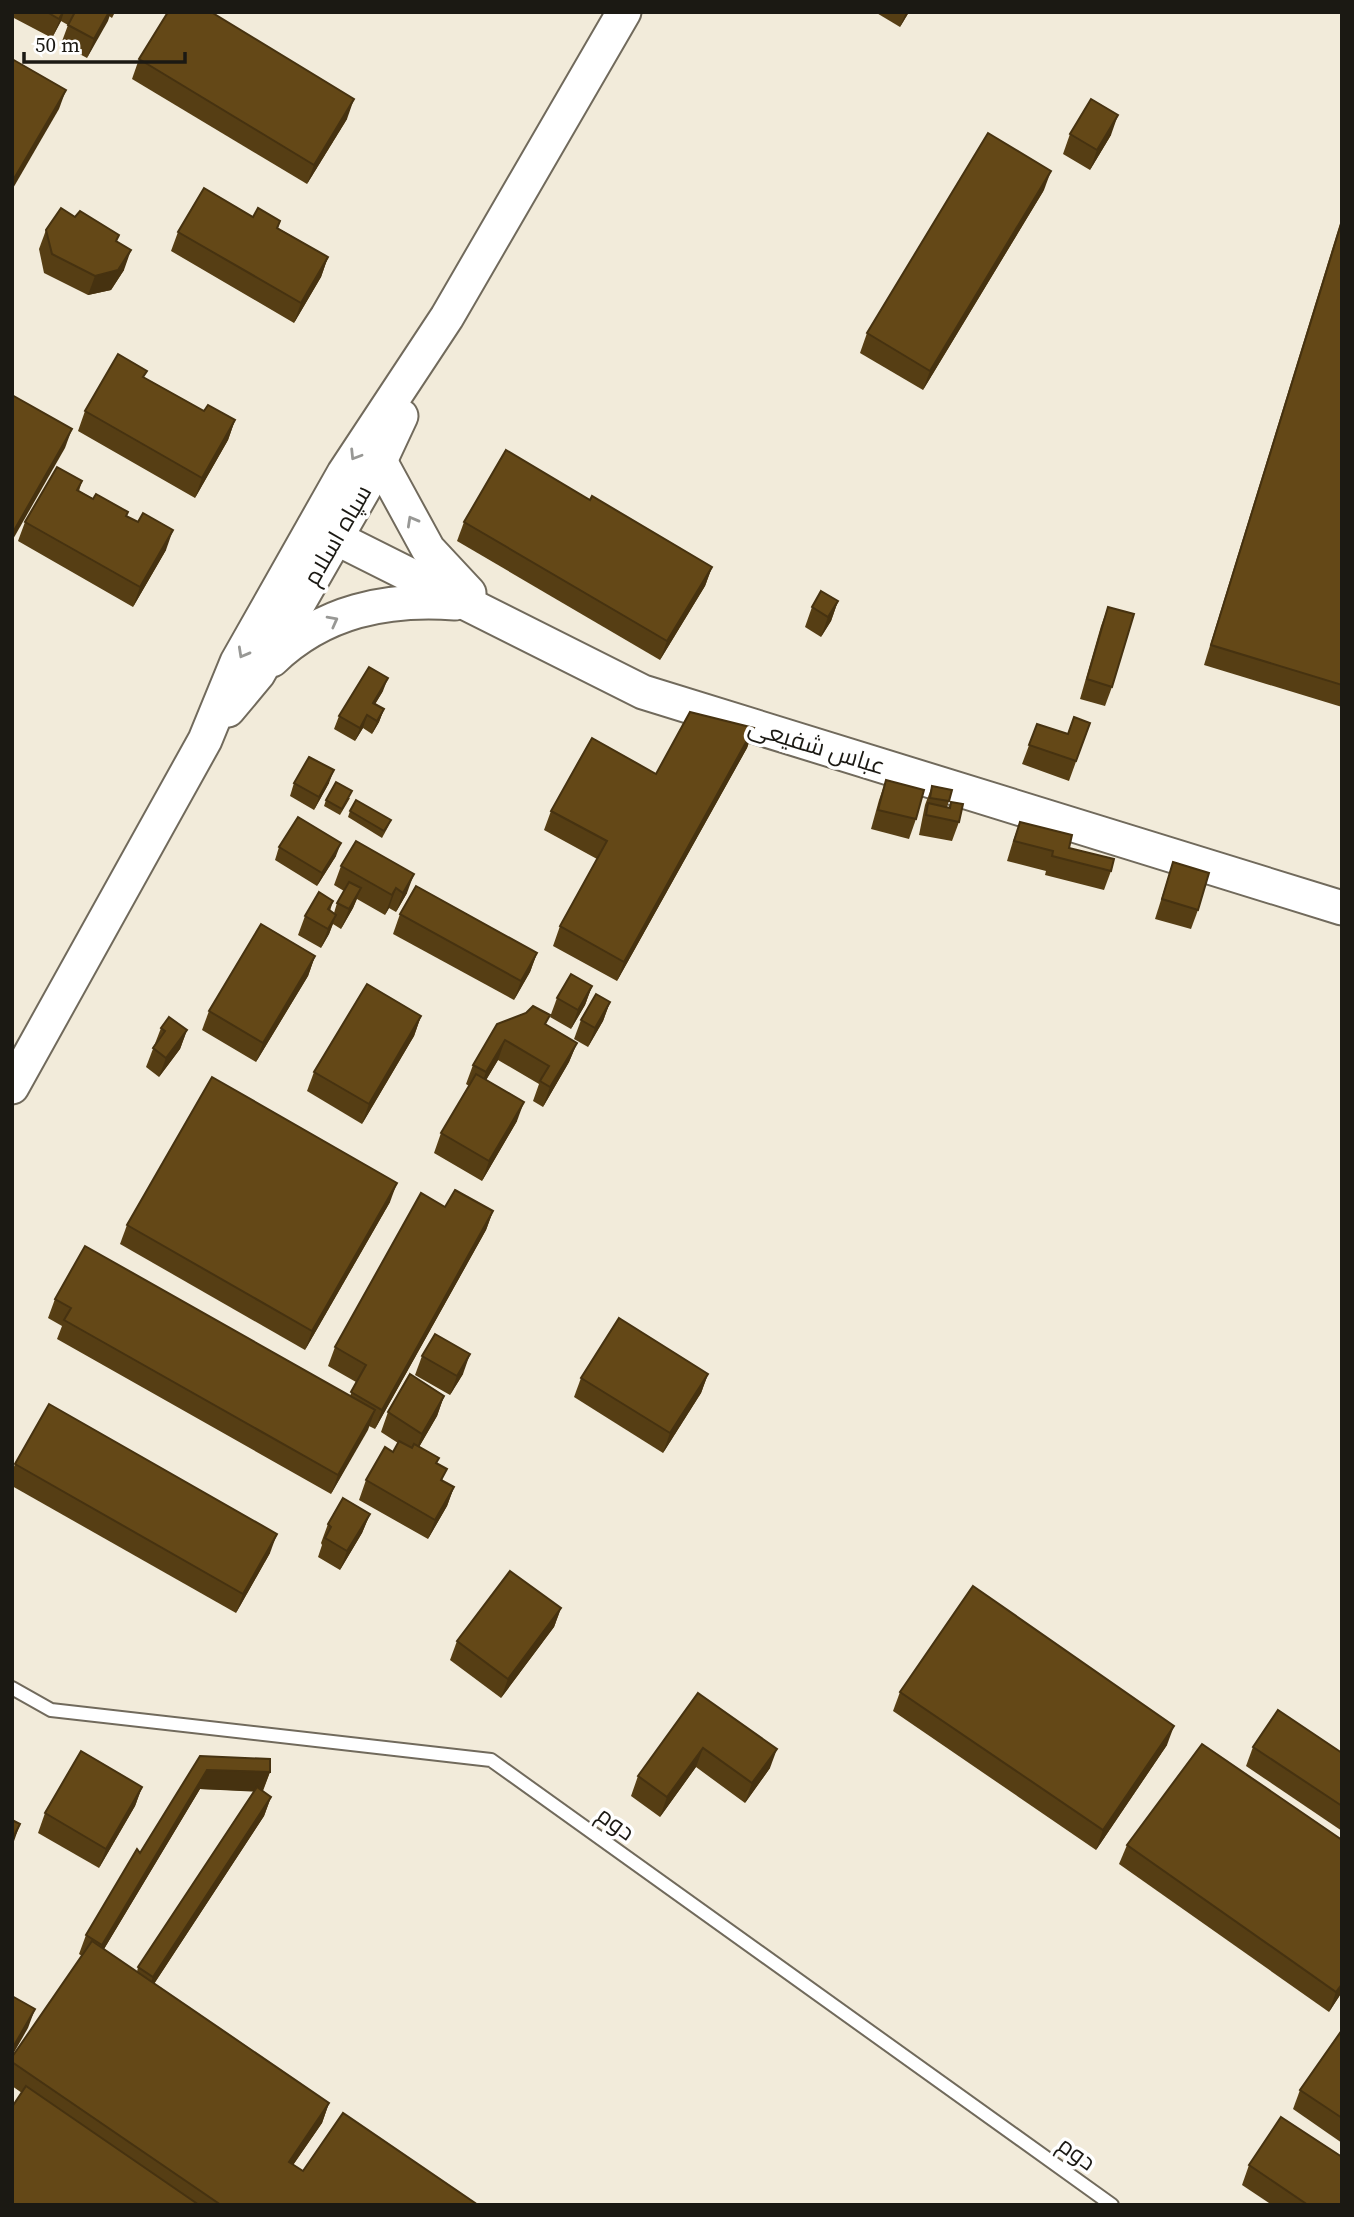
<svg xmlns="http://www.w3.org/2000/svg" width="1354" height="2217" font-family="'Source Serif 4',Cairo,serif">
<rect width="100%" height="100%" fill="#f2ebda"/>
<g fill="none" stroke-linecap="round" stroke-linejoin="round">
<defs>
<polyline id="service" points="12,1688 51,1710 491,1760 1112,2205"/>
<g id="secondary">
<polyline points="380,461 428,549 469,593"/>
<polyline points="314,527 643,692 1342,908"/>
<path d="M272 660C323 611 386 598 455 603"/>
<polyline points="228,710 258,674 380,461 401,416"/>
<polyline points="12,1087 205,740 237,662 344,473 447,317 624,12"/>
</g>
</defs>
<!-- service casing -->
<use href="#service" stroke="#716a5c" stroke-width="16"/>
<!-- secondary casing -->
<use href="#secondary" stroke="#716a5c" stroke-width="37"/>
<!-- service -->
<use href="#service" stroke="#fff" stroke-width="12"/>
<!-- secondary -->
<use href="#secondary" stroke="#fff" stroke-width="33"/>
</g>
<!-- wall -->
<g fill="#563e14" fill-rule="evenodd">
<polygon points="12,12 115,12 112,18 109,16 87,58 61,44 68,25 61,21 52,38 12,17"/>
<polygon points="875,12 909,12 900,27"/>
<polygon points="139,59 347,119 307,184 132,79"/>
<polygon points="1070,134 1111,135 1090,170 1063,154"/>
<polygon points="1044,190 923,390 860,353 867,333"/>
<polygon points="253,217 280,221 278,228 328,257 321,277 294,323 171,251 178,232"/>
<polygon points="1342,217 1342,707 1204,665"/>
<polygon points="46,230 117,241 124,270 111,290 88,295 44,273 39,249"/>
<polygon points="145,378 204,411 235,420 228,440 195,498 78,431 85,411"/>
<polygon points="82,481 79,491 127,516 166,550 133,607 18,541 25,522"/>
<polygon points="590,500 712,567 705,586 660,660 457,541 464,522"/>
<polygon points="838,601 831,621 821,637 805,627 812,607"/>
<polygon points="1108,607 1112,687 1105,706 1080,699 1101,626"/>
<polygon points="383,691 375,704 384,709 379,722 372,734 363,728 355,741 334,729 339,716"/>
<polygon points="1090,723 1069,781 1022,764 1037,724 1067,734"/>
<polygon points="754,728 747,748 617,981 553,946 560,926 597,859 544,830 551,811 656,774"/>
<polygon points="886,780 916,819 909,839 871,829 879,800"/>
<polygon points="294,783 329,783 314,810 290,796"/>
<polygon points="932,786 949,801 947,807 949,808 951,802 959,822 952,841 919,835 925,805"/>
<polygon points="350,798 340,815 324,806 326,800"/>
<polygon points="350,811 391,820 388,827 382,838 348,817"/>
<polygon points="1020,822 1111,871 1104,890 1045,875 1046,871 1007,861 1013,841"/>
<polygon points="279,847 336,856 317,886 275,860"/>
<polygon points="1173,862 1198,910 1191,929 1155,919"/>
<polygon points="341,866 407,893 396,912 389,908 385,915 357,899 353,908 341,929 333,924 329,934 321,948 298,935 305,916 333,901 330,911 334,913 337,903 344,891 334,885"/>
<polygon points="400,914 537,953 530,972 514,1000 393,934"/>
<polygon points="315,956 308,976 256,1062 202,1030 209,1011"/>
<polygon points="592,986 585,1005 571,1029 550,1017 557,998"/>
<polygon points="610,1002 603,1021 588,1047 574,1039 581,1020"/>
<polygon points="421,1016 414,1036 362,1124 307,1091 314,1072"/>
<polygon points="497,1024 546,1025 577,1043 569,1062 543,1107 533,1101 539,1084 498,1060 486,1080 517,1121 482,1181 434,1153 441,1133 469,1086 466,1084 473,1065"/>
<polygon points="161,1028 187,1030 180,1049 159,1077 146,1067"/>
<polygon points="390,1202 305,1350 120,1244 127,1225"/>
<polygon points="445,1207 493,1211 486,1230 375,1429 369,1426 331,1494 57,1339 62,1326 48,1318 55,1299 350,1396 356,1382 328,1366 335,1347"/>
<polygon points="422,1356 463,1374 450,1395 415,1375"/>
<polygon points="708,1374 701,1393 663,1453 574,1397 581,1378"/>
<polygon points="444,1396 437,1416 419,1447 439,1458 437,1463 443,1481 454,1487 447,1506 428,1539 359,1500 366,1480 393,1452 398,1443 381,1432 388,1412"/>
<polygon points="15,1464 270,1553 236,1613 12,1486 12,1472"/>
<polygon points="370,1514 362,1533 340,1570 318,1557 322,1545 321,1543 328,1524"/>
<polygon points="561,1608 554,1627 501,1698 450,1660 457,1641"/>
<polygon points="900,1692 1167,1745 1096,1850 893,1711"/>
<polygon points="698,1693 770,1768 745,1803 696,1767 660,1817 631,1796 638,1776"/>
<polygon points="1253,1747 1342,1753 1342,1831 1246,1766"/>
<path d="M200 1756 270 1772 263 1791 271 1797 264 1816 154 1984 329 2103 322 2123 293 2165 303 2171 478 2205H12L22 2093 12 2086V2057L82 1956 79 1954 86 1935 140 1853ZM200 1789 254 1791 138 1967 137 1972 104 1949Z"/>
<polygon points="142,1787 135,1806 99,1868 38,1833 45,1813"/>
<polygon points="1127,1845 1342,1992 1329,2012 1119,1864"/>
<polygon points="1342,2030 1342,2143 1293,2109 1300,2090"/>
<polygon points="1249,2165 1342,2205 1272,2205 1242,2185"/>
</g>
<!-- shaded-wall -->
<g fill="#463210">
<polygon points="63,12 64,12 61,21 52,38"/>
<polygon points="109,12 111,12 108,21 87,58 94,39"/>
<polygon points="906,12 909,12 900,27"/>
<polygon points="66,90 59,109 12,190 12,182"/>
<polygon points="354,99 347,119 307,184 314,165"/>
<polygon points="1118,115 1111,135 1090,170 1097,150"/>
<polygon points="1051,171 1044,190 923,390 930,371"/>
<polygon points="131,250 124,270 111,290 88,295 95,276"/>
<polygon points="328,257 321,277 294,323 301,303"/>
<polygon points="235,420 228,440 195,498 202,478"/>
<polygon points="72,429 65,448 12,541 12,534"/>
<polygon points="173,530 166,550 133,607 140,587"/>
<polygon points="712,567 705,586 660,660 667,641"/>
<polygon points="838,601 831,621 821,637 828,617"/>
<polygon points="388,678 383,691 368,716 373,703"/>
<polygon points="384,709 379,722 372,734 377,721"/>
<polygon points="367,715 363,728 355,741 360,728"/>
<polygon points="754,728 747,748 617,981 624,962"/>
<polygon points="334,770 329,783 314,810 319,797"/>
<polygon points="341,843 336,856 317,886 322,873"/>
<polygon points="414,874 407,893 396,912 403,893"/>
<polygon points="361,888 353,908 341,929 349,909"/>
<polygon points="396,888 389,908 385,915 392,895"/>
<polygon points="336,915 329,934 321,948 328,929"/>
<polygon points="537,953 530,972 514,1000 521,981"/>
<polygon points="315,956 308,976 256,1062 263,1043"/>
<polygon points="592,986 585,1005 571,1029 578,1010"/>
<polygon points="610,1002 603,1021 588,1047 595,1028"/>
<polygon points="421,1016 414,1036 362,1124 369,1104"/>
<polygon points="187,1030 180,1049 159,1077 166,1058"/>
<polygon points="505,1040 498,1060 479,1092 486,1072"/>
<polygon points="577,1043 569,1062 543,1107 550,1087"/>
<polygon points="524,1102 517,1121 482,1181 489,1161"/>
<polygon points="397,1183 390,1202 305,1350 312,1331"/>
<polygon points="493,1211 486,1230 375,1429 382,1410"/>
<polygon points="470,1354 463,1374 450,1395 457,1376"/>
<polygon points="708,1374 701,1393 663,1453 670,1433"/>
<polygon points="444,1396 437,1416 415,1454 422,1434"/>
<polygon points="375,1410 368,1430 331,1494 338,1475"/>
<polygon points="454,1487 447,1506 428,1539 435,1520"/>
<polygon points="370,1514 362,1533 340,1570 347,1551"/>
<polygon points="277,1534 270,1553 236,1613 243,1594"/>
<polygon points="561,1608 554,1627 501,1698 508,1679"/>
<polygon points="1174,1726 1167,1745 1096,1850 1103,1830"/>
<polygon points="703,1748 696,1767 660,1817 667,1797"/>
<polygon points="777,1749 770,1768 745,1803 752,1783"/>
<polygon points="207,1770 270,1772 262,1792 200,1789 95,1964 102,1945"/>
<polygon points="142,1787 135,1806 99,1868 106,1849"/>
<polygon points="271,1797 264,1816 146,1996 153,1977"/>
<polygon points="20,1824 13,1844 12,1845 12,1840"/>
<polygon points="1342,1984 1342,1992 1329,2012 1336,1992"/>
<polygon points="35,2009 28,2028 12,2056 12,2049"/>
<polygon points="329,2103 322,2123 282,2181 289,2162"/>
</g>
<!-- building -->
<g fill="#644817" stroke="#463210" stroke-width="2">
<polygon points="47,12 63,12 59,19"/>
<polygon points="75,12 109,12 94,39 68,25"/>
<polygon points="168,12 211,12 354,99 314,165 139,59"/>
<polygon points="12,59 66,90 12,182"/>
<polygon points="1091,99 1118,115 1097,150 1070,134"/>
<polygon points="988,133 1051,171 930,371 867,333"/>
<polygon points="204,188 253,217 258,208 280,221 277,228 328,257 301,303 178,232"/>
<polygon points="61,208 75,217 80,211 119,235 116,241 131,250 118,270 95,276 52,254 46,230"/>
<polygon points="1342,221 1342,685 1211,645"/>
<polygon points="118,354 147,371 143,377 204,411 208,405 235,420 202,478 85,411"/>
<polygon points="12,395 72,429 12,534"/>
<polygon points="506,450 590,500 592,496 712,567 667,641 464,522"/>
<polygon points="57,467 82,481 77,490 93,499 96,494 128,512 126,516 138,522 143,513 173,530 140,587 25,522"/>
<polygon points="821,591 838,601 828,617 812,607"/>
<polygon points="1108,607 1134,614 1112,687 1087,679"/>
<polygon points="369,667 388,678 373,703 384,709 377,721 367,715 360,728 339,716"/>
<polygon points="690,712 754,728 624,962 560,926 607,841 551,811 592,738 656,774"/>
<polygon points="1074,717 1090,723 1076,761 1029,745 1037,724 1068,734"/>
<polygon points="309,757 334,770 319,797 294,783"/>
<polygon points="886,780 924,790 916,819 878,810"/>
<polygon points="336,782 352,791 342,809 326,800"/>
<polygon points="932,786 952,790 949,801 930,798"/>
<polygon points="356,800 391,820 384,831 350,811"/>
<polygon points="951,802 963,804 959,822 926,815 928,803 950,808"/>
<polygon points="298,817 341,843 322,873 279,847"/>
<polygon points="1020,822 1072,835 1069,848 1114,859 1111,871 1052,856 1053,851 1014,841"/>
<polygon points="356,841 414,874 403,893 396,888 392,895 341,866"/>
<polygon points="1173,862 1209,873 1198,910 1162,899"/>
<polygon points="349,882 361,888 349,909 337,903"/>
<polygon points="416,886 537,953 521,981 400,914"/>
<polygon points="319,892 333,901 328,909 336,915 328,929 305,916"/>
<polygon points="261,924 315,956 263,1043 209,1011"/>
<polygon points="571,974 592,986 578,1010 557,998"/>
<polygon points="367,984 421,1016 369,1104 314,1072"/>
<polygon points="596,994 610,1002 595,1028 581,1020"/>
<polygon points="533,1006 550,1015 545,1024 577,1043 550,1087 540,1081 549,1066 505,1040 486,1072 473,1065 497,1024 526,1013"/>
<polygon points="169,1017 187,1030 166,1058 153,1048 165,1031 161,1028"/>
<polygon points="476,1074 524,1102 489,1161 441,1133"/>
<polygon points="212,1077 397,1183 312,1331 127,1225"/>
<polygon points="455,1190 493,1211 382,1410 351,1392 366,1365 335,1347 421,1193 445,1207"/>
<polygon points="85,1246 375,1410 338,1475 64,1320 71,1308 55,1299"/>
<polygon points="619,1318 708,1374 670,1433 581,1378"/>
<polygon points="435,1334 470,1354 457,1376 422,1356"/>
<polygon points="410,1374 444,1396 422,1434 388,1412"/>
<polygon points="49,1404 277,1534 243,1594 15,1464"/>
<polygon points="399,1441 412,1448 414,1444 439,1458 436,1463 447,1469 441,1480 454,1487 435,1520 366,1480 385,1447 393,1452"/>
<polygon points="343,1498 370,1514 347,1551 325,1538 331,1527 328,1524"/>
<polygon points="510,1571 561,1608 508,1679 457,1641"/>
<polygon points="973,1586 1174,1726 1103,1830 900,1692"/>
<polygon points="698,1693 777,1749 752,1783 703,1748 667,1797 638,1776"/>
<polygon points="1278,1710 1342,1753 1342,1806 1253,1747"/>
<polygon points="1202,1744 1342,1840 1342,1984 1336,1992 1127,1845"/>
<polygon points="81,1751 142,1787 106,1849 45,1813"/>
<polygon points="200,1756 270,1759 270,1772 207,1770 102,1945 86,1935 137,1849 140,1853"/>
<polygon points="257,1787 271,1797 153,1977 138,1967"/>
<polygon points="12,1820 20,1824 12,1840"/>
<polygon points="92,1941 329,2103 289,2162 303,2171 343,2113 478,2205 221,2205 12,2062 12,2057"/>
<polygon points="12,1996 35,2009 12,2049"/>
<polygon points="1342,2030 1342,2118 1300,2090"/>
<polygon points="26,2086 199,2205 12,2205 12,2107"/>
<polygon points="1281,2117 1342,2157 1342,2205 1308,2205 1249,2165"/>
</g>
<!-- one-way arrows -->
<defs><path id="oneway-chevron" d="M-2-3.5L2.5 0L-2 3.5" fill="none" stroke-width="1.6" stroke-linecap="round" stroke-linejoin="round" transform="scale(1.75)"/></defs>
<g stroke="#989895">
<use href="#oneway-chevron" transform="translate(355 455) rotate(122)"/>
<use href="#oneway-chevron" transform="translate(412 521) rotate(-119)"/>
<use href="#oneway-chevron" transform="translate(333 621) rotate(-28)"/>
<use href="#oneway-chevron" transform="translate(243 653) rotate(119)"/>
</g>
<g text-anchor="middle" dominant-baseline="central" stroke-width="7" stroke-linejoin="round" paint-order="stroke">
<!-- street labels -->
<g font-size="24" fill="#1b1913" stroke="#fff">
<text transform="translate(337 535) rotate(-60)">سپاه اسلام</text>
<text transform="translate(817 746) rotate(17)">عباس شفیعی</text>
<text transform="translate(616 1823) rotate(36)">دوم</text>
<text transform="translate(1077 2153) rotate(36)">دوم</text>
</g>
</g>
<!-- border -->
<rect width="1354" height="2217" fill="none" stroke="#1b1913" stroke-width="28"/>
<!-- scale -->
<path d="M24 52v10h161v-10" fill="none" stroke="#1b1913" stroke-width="3.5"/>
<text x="35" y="52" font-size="21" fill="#1b1913" stroke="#ffffff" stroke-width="5" paint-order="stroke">50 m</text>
</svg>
